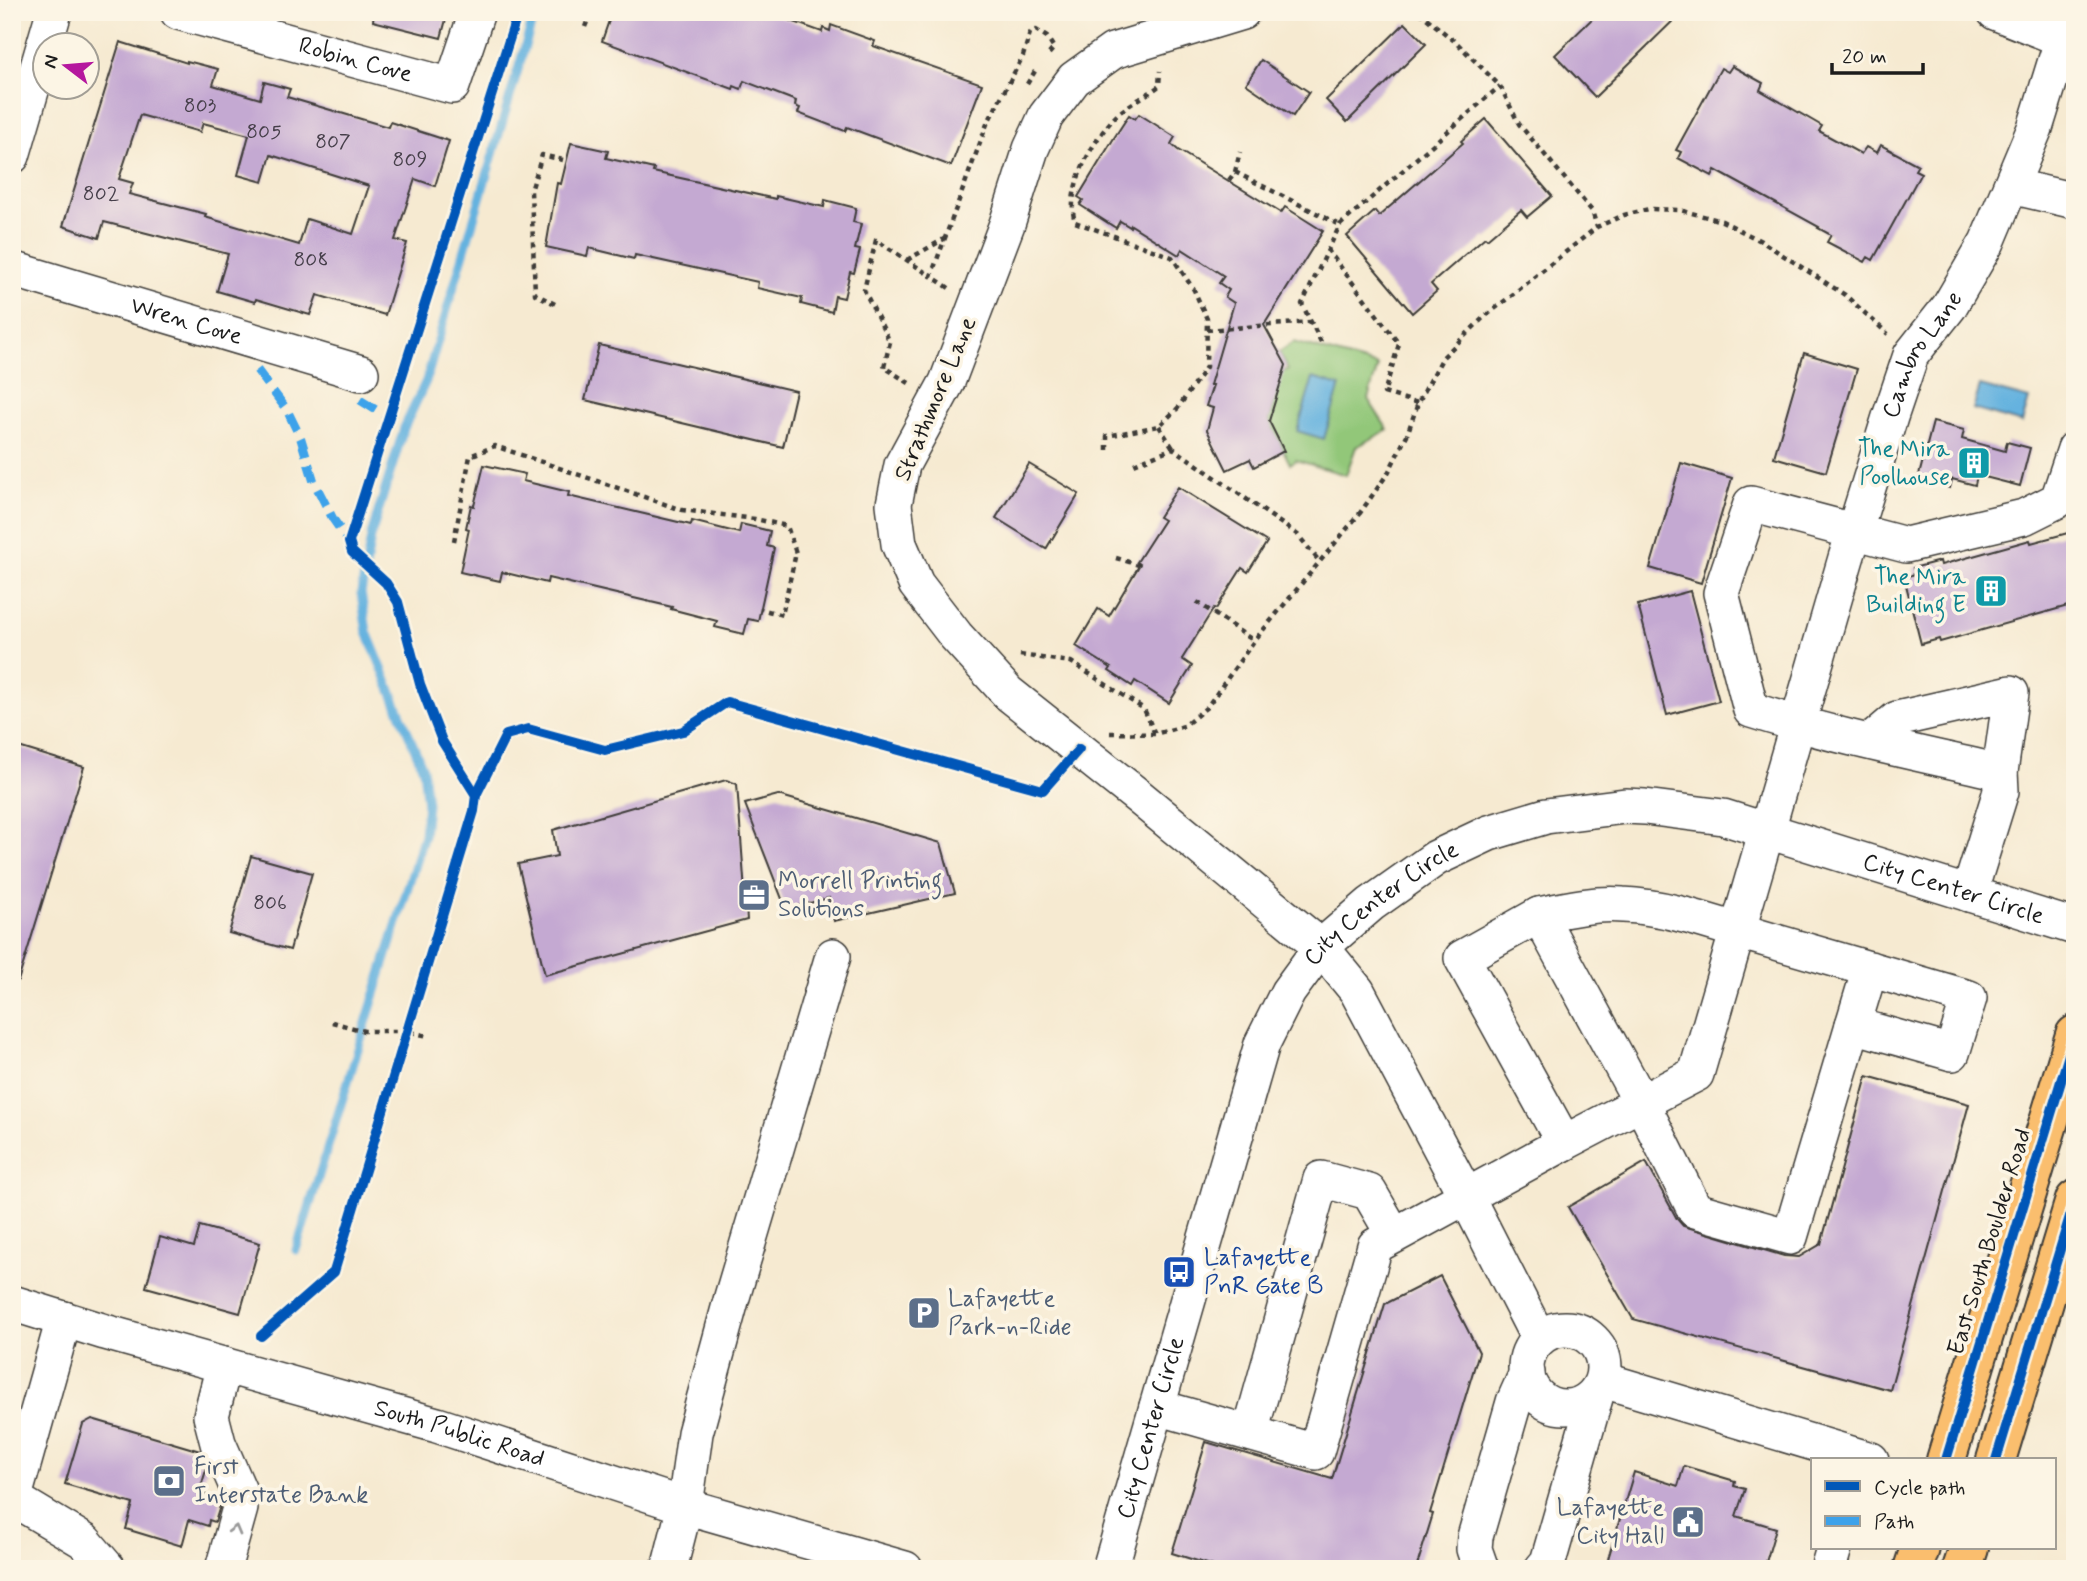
<svg xmlns="http://www.w3.org/2000/svg" width="2087" height="1581" font-family="Mynerve,sans-serif">
<rect width="100%" height="100%" fill="#fcf5e5"/>
<filter id="ink" filterUnits="userSpaceOnUse"><feTurbulence type="fractalNoise" baseFrequency=".0143" numOctaves="2"/><feDisplacementMap in="SourceGraphic" scale="14" xChannelSelector="R" yChannelSelector="G"/><feConvolveMatrix kernelMatrix="1 2 1 2 8 2 1 2 1" color-interpolation-filters="sRGB"/></filter>
<filter id="wash" filterUnits="userSpaceOnUse"><feTurbulence type="fractalNoise" baseFrequency=".00686" numOctaves="4" result="noise"/><feDisplacementMap in="SourceGraphic" scale="28" xChannelSelector="R" yChannelSelector="G"/><feGaussianBlur stdDeviation="1.57" result="paint"/><feColorMatrix in="noise" values="0 0 0 0 0 0 0 0 0 0 0 0 0 0 0 0 0 1.4 0 .05"/><feComposite in="paint" operator="in"/></filter>
<g filter="url(#wash)">
<rect width="100%" height="100%" fill="#f6ead1"/>
<!-- green -->
<polygon fill="#92c779" stroke="#57724a" stroke-width="2" points="1294,342 1378,366 1368,399 1388,430 1356,447 1346,475 1296,460 1290,464 1269,421 1275,401 1260,385 1288,369 1279,352"/>
<!-- water -->
<g fill="#65b2df" stroke="#40677e" stroke-width="2">
<polygon points="1313,378 1340,386 1324,439 1297,431"/>
<polygon points="1980,386 2029,399 2022,423 1973,409"/>
</g>
<g fill="none" stroke-linecap="round" stroke-linejoin="round">
<!-- stream -->
<polyline stroke="#65b2df" stroke-width="9" points="296,1250 424,835 427,804 423,769 367,632 361,593 372,532 404,428 426,381 535,12"/>
</g>
<g id="blocks">
<!-- building -->
<g fill="#c4a9d2" fill-rule="evenodd">
<polygon points="374,12 448,12 441,38 373,21"/>
<polygon points="612,12 766,12 822,32 823,28 830,31 831,25 875,41 873,46 982,84 951,166 847,127 845,131 798,113 800,108 795,106 796,101 744,81 741,89 734,86 733,89 602,41"/>
<polygon points="1599,12 1682,12 1595,97 1555,55"/>
<polygon points="1405,23 1426,44 1347,122 1326,100"/>
<path d="M120 42 187 63V61L218 69 213 85 260 99 264 82 290 89 287 97 388 127 390 122 449 141 435 186 415 179 395 240 407 243 385 315 317 295 310 315 256 299 255 302 217 291 228 254 104 222 99 238 63 226ZM140 115 200 132 203 123 249 135 238 175 263 182 271 155 369 186 353 234 307 219 299 245 205 217 206 214 129 194 133 183 119 179Z"/>
<polygon points="1261,60 1309,92 1293,116 1246,84"/>
<polygon points="1732,66 1763,83 1760,90 1822,126 1819,131 1861,154 1866,147 1877,153 1881,145 1918,165 1915,170 1921,173 1873,260 1868,257 1865,262 1827,242 1831,235 1818,228 1819,227 1715,170 1712,176 1678,158 1681,152 1676,150 1721,68 1728,72"/>
<polygon points="1139,114 1175,137 1171,144 1178,150 1281,213 1285,207 1323,231 1264,325 1286,365 1269,421 1284,451 1254,467 1250,459 1227,470 1207,430 1213,408 1206,406 1213,385 1210,385 1234,303 1225,297 1229,290 1219,283 1224,276 1182,249 1179,255 1131,225 1130,227 1120,221 1116,228 1080,205 1083,200 1078,197 1114,138 1129,115 1135,119"/>
<polygon points="1486,119 1552,196 1527,217 1521,210 1487,239 1485,237 1431,284 1437,291 1412,313 1347,236 1375,211 1379,216 1463,143 1461,141"/>
<polygon points="571,143 608,151 606,158 654,169 653,172 776,199 776,196 824,207 825,200 856,208 853,222 861,224 855,249 860,250 854,273 850,272 844,298 835,296 832,312 801,304 802,298 757,288 758,282 635,255 634,259 589,248 587,256 546,247 557,183 561,184"/>
<polygon points="599,345 796,391 783,447 585,400"/>
<polygon points="1804,353 1857,369 1826,472 1774,457"/>
<polygon points="1933,422 1964,430 1962,439 2005,451 2007,442 2030,448 2020,486 1977,475 1975,485 1952,479 1950,488 1918,479"/>
<polygon points="1681,463 1732,478 1701,583 1650,568"/>
<polygon points="1029,464 1079,494 1046,549 996,518"/>
<polygon points="484,465 525,474 523,481 569,492 568,496 691,525 692,521 739,533 741,524 770,531 767,546 774,548 758,621 748,619 744,634 715,627 717,621 671,609 672,607 548,578 547,583 502,572 500,581 460,572 469,529 466,528 471,505 474,506"/>
<polygon points="1178,487 1267,542 1248,572 1242,568 1216,609 1214,608 1182,659 1192,666 1169,703 1135,681 1132,686 1109,671 1111,668 1076,646 1098,609 1109,616 1140,564 1137,562 1164,520 1159,517"/>
<polygon points="2075,531 2075,604 1940,642 1939,639 1921,644 1904,577 1915,574 1913,568 1940,561 1941,565 2030,540 2031,543"/>
<polygon points="1690,591 1719,701 1667,715 1638,605"/>
<polygon points="12,745 84,767 18,981 12,981"/>
<polygon points="726,780 737,784 747,920 545,975 518,864 557,856 553,830"/>
<polygon points="778,795 941,843 955,893 834,921 829,898 786,909 745,804"/>
<polygon points="251,856 312,873 290,950 229,933"/>
<polygon points="1867,1076 1969,1104 1890,1390 1633,1319 1568,1207 1646,1162 1677,1219 1683,1226 1784,1256 1799,1257 1821,1244"/>
<polygon points="200,1226 260,1243 240,1313 146,1287 160,1237 194,1247"/>
<polygon points="1440,1276 1479,1352 1430,1513 1433,1514 1416,1569 1223,1569 1172,1553 1206,1442 1332,1479 1385,1304"/>
<polygon points="92,1419 200,1451 196,1462 206,1465 207,1467 199,1493 219,1499 220,1506 215,1522 209,1520 208,1526 189,1520 182,1546 126,1529 133,1504 65,1484 83,1424"/>
<polygon points="1684,1466 1735,1481 1734,1486 1745,1489 1736,1516 1776,1528 1764,1569 1605,1569 1634,1472 1678,1486"/>
</g>
</g>
</g>
<g filter="url(#ink)">
<use href="#blocks" fill-opacity="0" stroke="#3d3b37" stroke-width="2"/>
<g fill="none" stroke-linecap="round" stroke-linejoin="round">
<defs>
<g id="minor">
<path id="s1" d="M178 12 452 86 477 12"/>
<polyline points="1242,12 1113,51 1074,79 1046,116 1031,149 1007,224 947,382 902,465 894,504 899,544 916,584 956,636 1008,693 1139,797 1321,947 1357,991 1466,1196 1539,1339"/>
<polyline points="1995,12 2075,44"/>
<polyline points="12,156 54,12"/>
<polyline points="2011,186 2075,201"/>
<path id="s2" d="M12 269 361 373"/>
<path d="M1870 742 1897 719 2011 693 2000 772C1917 753 1833 736 1751 710L1721 593 1751 504 1906 545 2024 517 2058 500 2075 449"/>
<polyline points="1969,894 2001,791 2000,772"/>
<path d="M1539 915C1567 909 1594 903 1623 905 1670 907 1714 924 1759 937 1829 957 1899 978 1969 998L1952 1053 1853 1025 1870 969"/>
<path id="s3" d="M1853 1025 1790 1237 1695 1210 1641 1102 1539 915 1462 958 1564 1143 1696 1074 1846 558 1890 417 1911 355 1949 307 1987 242 2035 128 2071 12"/>
<path id="s4" d="M12 1303 105 1332 437 1425 685 1506 905 1569"/>
<circle cx="1565" cy="1368" r="39"/>
<polyline points="1603,1380 1871,1460"/>
<polyline points="1157,1407 1316,1452 1375,1246 1564,1143"/>
<polyline points="1250,1433 1321,1179 1369,1192 1394,1235"/>
<polyline points="14,1499 84,1541 108,1569"/>
<polyline points="12,1504 64,1319"/>
<polyline points="223,1569 240,1508 239,1491 218,1443 211,1416 224,1365"/>
<polyline points="669,1569 685,1506 695,1433 732,1297 833,956"/>
<path id="s5" d="M1110 1569 1262 1044 1288 992 1321 947 1371 904 1436 858 1489 833 1546 816 1625 806 1645 807 1723 817 2075 927"/>
<polyline points="1481,1569 1474,1549 1475,1537 1514,1402 1527,1373"/>
<polyline points="1542,1569 1548,1562 1597,1391"/>
<polyline points="1828,1569 1834,1548"/>
</g>
<g id="major">
<polyline points="1946,1460 2075,1035"/>
<polyline points="1996,1460 2075,1200"/>
<polyline points="1913,1569 1920,1548"/>
<polyline points="1962,1569 1969,1548"/>
</g>
</defs>
<!-- minor casing -->
<use href="#minor" stroke="#3d3b37" stroke-width="38"/>
<!-- major casing -->
<use href="#major" stroke="#3d3b37" stroke-width="42"/>
<!-- path -->
<g stroke="#3d3b37" stroke-width="4.5" stroke-dasharray="5 5" stroke-linecap="butt">
<polyline points="863,12 883,18 885,12"/>
<polyline points="1419,12 1458,44 1500,86 1519,124 1592,211 1597,227"/>
<polyline points="585,27 591,12"/>
<polyline points="1027,84 1037,68"/>
<polyline points="1235,172 1340,225"/>
<polyline points="1229,180 1235,172 1240,152"/>
<polyline points="1327,249 1399,344 1384,393 1418,403"/>
<polyline points="907,260 944,239"/>
<polyline points="949,288 931,276 987,124 1023,56 1030,33 1036,30 1047,37 1054,48 1047,56"/>
<polyline points="555,304 535,294 531,191 542,155 563,160"/>
<polyline points="1207,330 1310,322"/>
<polyline points="1321,342 1302,304 1340,225 1500,86"/>
<polyline points="909,383 884,367 890,342 864,290 876,240 931,276"/>
<polyline points="1159,426 1173,448"/>
<path d="M1107 450V436L1159 426 1178 408 1206 367 1207 319 1194 290 1172 257 1075 222C1065 189 1092 142 1114 118 1126 105 1145 97 1159 86L1160 71"/>
<polyline points="1134,464 1173,448 1298,535 1319,561"/>
<polyline points="454,541 470,456 495,446 682,510 755,519 787,526 796,553 782,615 761,609"/>
<polyline points="1116,558 1139,565"/>
<polyline points="1197,602 1254,641"/>
<polyline points="1020,655 1071,662 1144,709 1155,734"/>
<polyline points="1110,733 1155,734 1184,726 1207,707 1254,641 1360,513 1388,473 1407,435 1418,403 1443,357 1482,319 1597,227 1624,215 1649,209 1680,210 1722,221 1761,241 1845,295 1888,334"/>
<polyline points="332,1022 364,1031 407,1031 428,1036"/>
</g>
<!-- minor -->
<use href="#minor" stroke="#fff" stroke-width="35"/>
<!-- major -->
<use href="#major" stroke="#fabe6e" stroke-width="38"/>
<!-- quiet -->
<g stroke="#3da2ea" stroke-width="9" stroke-dasharray="18 9" stroke-linecap="butt">
<polyline points="257,370 287,410 301,439 314,482 333,519 349,542"/>
<polyline points="360,400 389,418"/>
</g>
<defs>
<g id="cycleway">
<polyline points="476,795 442,741 420,684 398,602 386,583 352,552 349,542 518,12"/>
<polyline points="261,1336 334,1272 474,811 476,795 506,735 528,729 605,750 683,731 727,702 1043,790 1079,749"/>
<polyline points="1946,1460 2075,1035"/>
<polyline points="1996,1460 2075,1200"/>
</g>
</defs>
<!-- cycleway casing -->
<use href="#cycleway" stroke="#fcf5e5" stroke-width="15"/>
<!-- cycleway -->
<use href="#cycleway" stroke="#0057b8" stroke-width="10"/>
</g>
<!-- one-way arrows -->
<defs><path id="oneway-chevron" d="M-2-3.5L2.5 0L-2 3.5" fill="none" stroke-width="1.6" stroke-linecap="round" stroke-linejoin="round" transform="scale(1.75)"/></defs>
<use stroke="#999" href="#oneway-chevron" transform="translate(235 1530) rotate(-75)"/>
</g>
<!-- icons -->
<defs>
<symbol id="building-square" viewBox="-11 -11 22 22"><rect x="-9" y="-9" width="18" height="18" rx="4" fill="#0f9aa8" stroke="#fcf5e5"/><path d="M-4-6H4V6H1V3H-1V6H-4ZM-2.5-4.3h1.7v1.8h-1.7ZM.8-4.3h1.7v1.8H.8ZM-2.5-1h1.7V.8h-1.7ZM.8-1h1.7V.8H.8Z" fill="#fff"/></symbol>
<symbol id="office-square" viewBox="-11 -11 22 22"><rect x="-9" y="-9" width="18" height="18" rx="4" fill="#5c6f8a" stroke="#fcf5e5"/><path d="M-6-3h4V-5.5h4V-3h4V5H-6ZM-1-4.5V-3h2v-1.5ZM-6 0V1H6V0Z" fill="#fff"/></symbol>
<symbol id="bus-square" viewBox="-11 -11 22 22"><rect x="-9" y="-9" width="18" height="18" rx="4" fill="#1a4fb4" stroke="#fcf5e5"/><path d="M-5-6H5V4H4V6H2V4H-2V6H-4V4H-5ZM-3.5-4V0h7V-4ZM-3.5 1.2v1.5H-2V1.2ZM2 1.2v1.5H3.5V1.2Z" fill="#fff"/></symbol>
<symbol id="parking-square" viewBox="-11 -11 22 22"><rect x="-9" y="-9" width="18" height="18" rx="4" fill="#5c6f8a" stroke="#fcf5e5"/><path d="M-3.5-5.5H1a3.5 3.5 0 0 1 0 7H-1V5.5H-3.5ZM-1-3.4V-.6H.8a1.4 1.4 0 0 0 0-2.8Z" fill="#fff"/></symbol>
<symbol id="bank-square" viewBox="-11 -11 22 22"><rect x="-9" y="-9" width="18" height="18" rx="4" fill="#5c6f8a" stroke="#fcf5e5"/><path d="M-6-4H6V4H-6ZM0-2.3a2.3 2.3 0 1 0 0 4.6a2.3 2.3 0 1 0 0-4.6Z" fill="#fff"/></symbol>
<symbol id="civic-square" viewBox="-11 -11 22 22"><rect x="-9" y="-9" width="18" height="18" rx="4" fill="#5c6f8a" stroke="#fcf5e5"/><path d="M-.6-6.5H3V-4.5H.6V-3L4-1V1h2V6H-6V1h2V-1L-.6-3ZM-1.2 2.5V6h2.4V2.5Z" fill="#fff"/></symbol>
</defs>
<g fill-rule="evenodd">
<use href="#building-square" x="1955" y="444" width="38" height="38"/>
<use href="#building-square" x="1972" y="572" width="38" height="38"/>
<use href="#office-square" x="735" y="876" width="38" height="38"/>
<use href="#bus-square" x="1160" y="1253" width="38" height="38"/>
<use href="#parking-square" x="905" y="1294" width="38" height="38"/>
<use href="#bank-square" x="150" y="1462" width="38" height="38"/>
<use href="#civic-square" x="1669" y="1503" width="38" height="38"/>
</g>
<g text-anchor="middle" dominant-baseline="central" stroke-width="7" stroke-linejoin="round" paint-order="stroke">
<!-- number labels -->
<g font-size="21" fill="#463f4a">
<text x="200" y="106">803</text>
<text x="264" y="132">805</text>
<text x="333" y="142">807</text>
<text x="410" y="160">809</text>
<text x="101" y="194">802</text>
<text x="311" y="260">808</text>
<text x="270" y="903">806</text>
</g>
<!-- street labels -->
<g font-size="24" fill="#1c1c1c" stroke="#fcf5e5">
<text stroke="none"><textPath href="#s1" startOffset="184">Robin Cove</textPath></text>
<text stroke="none"><textPath href="#s2" startOffset="182">Wren Cove</textPath></text>
<text stroke="none"><textPath href="#s3" startOffset="1858">Cambro Lane</textPath></text>
<text transform="translate(936 399) rotate(-67)">Strathmore Lane</text>
<text stroke="none"><textPath href="#s5" startOffset="1344">City Center Circle</textPath></text>
<text stroke="none"><textPath href="#s5" startOffset="735">City Center Circle</textPath></text>
<text transform="translate(1990 1242) rotate(-73)">East South Boulder Road</text>
<text stroke="none"><textPath href="#s5" startOffset="147">City Center Circle</textPath></text>
<text stroke="none"><textPath href="#s4" startOffset="466">South Public Road</textPath></text>
</g>
<!-- culture labels -->
<g font-size="24" fill="#0d838f" stroke="#fcf5e5" text-anchor="end">
<text x="1950" y="449">The Mira<tspan x="1950" dy="28">Poolhouse</tspan></text>
<text x="1966" y="577">The Mira<tspan x="1966" dy="28">Building E</tspan></text>
</g>
<!-- service labels -->
<g font-size="24" fill="#4e5e75" stroke="#fcf5e5" text-anchor="start">
<text x="778" y="881">Morrell Printing<tspan x="778" dy="28">Solutions</tspan></text>
<text x="948" y="1299">Lafayette<tspan x="948" dy="28">Park-n-Ride</tspan></text>
<text x="194" y="1467">First<tspan x="194" dy="28">Interstate Bank</tspan></text>
<text x="1664" y="1508" text-anchor="end">Lafayette<tspan x="1664" dy="28">City Hall</tspan></text>
</g>
<!-- transit labels -->
<g font-size="24" fill="#164399" stroke="#fcf5e5" text-anchor="start">
<text x="1204" y="1258">Lafayette<tspan x="1204" dy="28">PnR Gate B</tspan></text>
</g>
</g>
<!-- margin -->
<rect width="2087" height="1581" fill="none" stroke="#fcf5e5" stroke-width="42"/>
<!-- legend -->
<rect x="1811" y="1458" width="245" height="91" fill="#fcf5e5" stroke="#a29e95" stroke-width="2"/>
<rect x="1825" y="1481" width="35" height="10" fill="#0057b8" stroke="#a29e95" stroke-width="2"/>
<text x="1874" y="1494" font-size="21" fill="#1c1c1c">Cycle path</text>
<rect x="1825" y="1516" width="35" height="10" fill="#3da2ea" stroke="#a29e95" stroke-width="2"/>
<text x="1874" y="1528" font-size="21" fill="#1c1c1c">Path</text>
<!-- north arrow -->
<g transform="translate(66 66) rotate(286)"><circle r="33" fill="#fcf5e5" stroke="#a29e95" stroke-width="2"/>
<path d="M0-5L12 26L0 18L-12 26Z" fill="#b5179e"/>
<text y="-10" font-size="19" font-weight="bold" text-anchor="middle" fill="#1c1c1c">N</text>
</g>
<!-- scale -->
<path d="M1832 63v10h91v-10" fill="none" stroke="#1c1c1c" stroke-width="3.5"/>
<text x="1842" y="63" font-size="21" fill="#1c1c1c" stroke="#fcf5e5" stroke-width="5" paint-order="stroke">20 m</text>
</svg>
